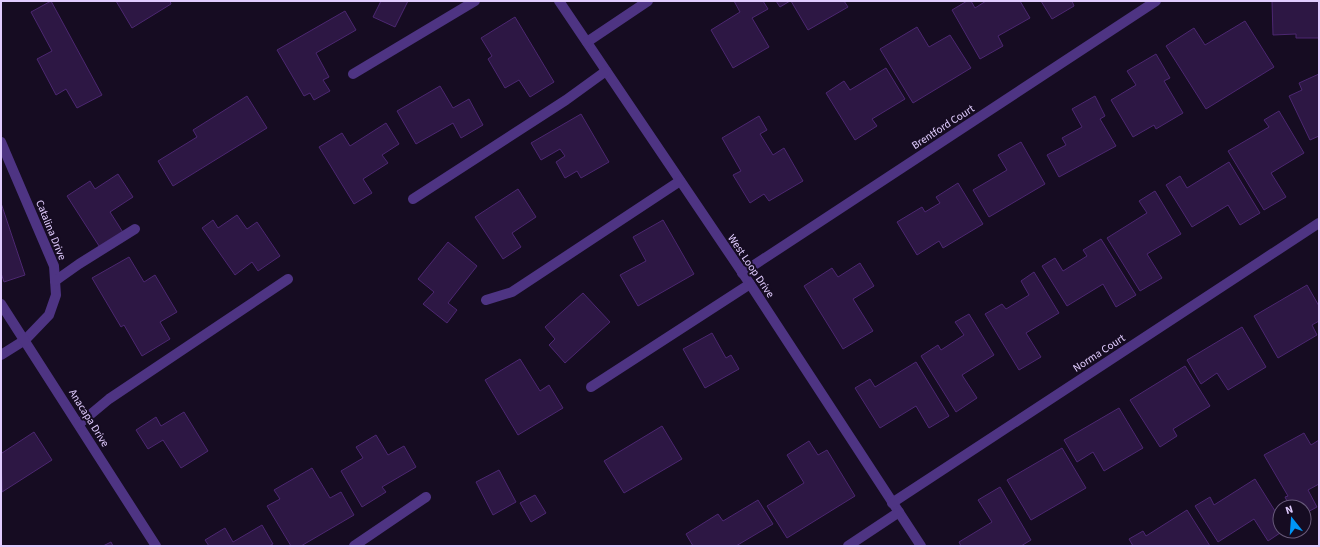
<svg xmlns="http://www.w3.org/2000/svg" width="1320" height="547" font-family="'Source Sans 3',sans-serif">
<rect width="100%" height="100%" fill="#160c22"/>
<!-- building -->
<g fill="#2d1744" stroke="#4c2771">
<polygon points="51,1 102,95 77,108 66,89 56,95 37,59 52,51 31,12"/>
<polygon points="116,1 170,1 171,4 132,28"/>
<polygon points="381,1 408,1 395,27 373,17"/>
<polygon points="734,1 763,1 768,9 752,18 769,47 733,68 711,30 740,12"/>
<polygon points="776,1 790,1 780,7"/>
<polygon points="791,1 844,1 848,7 808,30"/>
<polygon points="967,1 971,1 975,8 986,1 1020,1 1030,18 998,36 1003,46 980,59 952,10"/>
<polygon points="1041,1 1072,1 1074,6 1052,19"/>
<polygon points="1272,1 1319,1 1319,38 1296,38 1296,34 1273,35"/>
<polygon points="345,11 356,30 316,53 329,77 323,80 330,91 314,100 310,93 304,96 277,50"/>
<polygon points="515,17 554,82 530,97 519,80 505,88 488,59 492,56 481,38"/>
<polygon points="1245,21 1274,67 1206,109 1166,46 1194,28 1205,45"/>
<polygon points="917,27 929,47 950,35 971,68 913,103 880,49"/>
<polygon points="1156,54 1170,78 1164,81 1183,113 1156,129 1154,125 1133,137 1111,100 1136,85 1127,71"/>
<polygon points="886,68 905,99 872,119 877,126 855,140 826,93 844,81 850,90"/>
<polygon points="1319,74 1319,136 1310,140 1289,96 1302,90 1299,83"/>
<polygon points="440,86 453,108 469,99 483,125 461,138 453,123 416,144 397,111"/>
<polygon points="247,96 267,128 173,186 158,161 197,137 193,130"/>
<polygon points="1095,96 1105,116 1100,119 1116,146 1059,177 1047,155 1066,145 1062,138 1082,127 1072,109"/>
<polygon points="1279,111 1304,153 1271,173 1286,197 1264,210 1228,151 1269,127 1264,120"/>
<polygon points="581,114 609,162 581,178 577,171 565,178 556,162 565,156 560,149 541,160 531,143"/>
<polygon points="759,116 767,130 760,134 773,155 784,148 803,181 769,201 764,194 750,203 733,175 741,171 722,138"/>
<polygon points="386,123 399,144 382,155 388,163 363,179 372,193 354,204 319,147 342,133 350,146"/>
<polygon points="1021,142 1045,184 989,217 973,190 1007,170 998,155"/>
<polygon points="1229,162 1260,213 1240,225 1228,205 1192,227 1166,185 1180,176 1187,188"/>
<polygon points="118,174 133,197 110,212 124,234 101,249 67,196 90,181 95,189"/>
<polygon points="958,183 983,224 943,248 939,241 917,255 897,222 922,207 925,212 940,203 936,197"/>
<polygon points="518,189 536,217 512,233 521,247 503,259 475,217"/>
<polygon points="1155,191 1181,234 1147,254 1162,278 1140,291 1107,238 1147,213 1139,201"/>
<polygon points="1,203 25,275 4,282 1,273"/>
<polygon points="237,215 247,229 257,222 280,256 258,271 252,262 235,275 202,228 213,220 218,228"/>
<polygon points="663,220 694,274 638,306 620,275 646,261 633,237"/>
<polygon points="1101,239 1136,295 1116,307 1103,284 1067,306 1042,266 1055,258 1063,271 1087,256 1083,250"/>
<polygon points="448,242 477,266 448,303 457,310 447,323 423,304 434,292 418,279"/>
<polygon points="129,257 144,282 155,275 177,312 160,322 170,339 142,356 124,325 121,327 92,278"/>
<polygon points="860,263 874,286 853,299 873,331 843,349 804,286 832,268 838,277"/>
<polygon points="1034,272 1059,313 1026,333 1041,357 1019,370 985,314 1002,304 1006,309 1029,295 1021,281"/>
<polygon points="1307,285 1319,306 1319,321 1312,325 1317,335 1278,358 1254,316"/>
<polygon points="583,293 610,322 565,363 549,345 555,339 545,327"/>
<polygon points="969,314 994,355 962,375 977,398 956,412 921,356 938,345 941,350 964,335 955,322"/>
<polygon points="1242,327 1266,367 1228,390 1217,373 1201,384 1187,360"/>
<polygon points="712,333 726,358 731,355 739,369 705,388 683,349"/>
<polygon points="520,359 540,391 549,385 563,408 518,435 485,380"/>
<polygon points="916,362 949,416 929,428 916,406 880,428 855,388 870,379 875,387"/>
<polygon points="1185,366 1210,406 1173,429 1177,436 1160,447 1130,400"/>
<polygon points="1119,408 1143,448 1104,471 1093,452 1077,462 1064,440"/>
<polygon points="184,412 208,451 181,468 163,440 148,449 136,430 156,417 161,426"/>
<polygon points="662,426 682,459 624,493 604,461"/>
<polygon points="34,432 52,460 2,492 1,451 2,453"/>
<polygon points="1304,433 1311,445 1319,440 1319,484 1308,490 1317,507 1304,514 1304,507 1290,507 1285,497 1288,496 1264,455"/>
<polygon points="376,435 388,455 404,446 416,467 382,487 386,492 362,507 341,471 363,458 356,447"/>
<polygon points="809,441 818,455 827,450 855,496 787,538 767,506 804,483 787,455"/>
<polygon points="1062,448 1086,488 1031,520 1007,480"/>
<polygon points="312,468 330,498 341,492 354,515 301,546 291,546 267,506 280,499 274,490"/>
<polygon points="499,470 516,502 493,515 476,482"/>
<polygon points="1255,479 1280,519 1280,531 1283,531 1268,541 1254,519 1218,542 1195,506 1210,497 1214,505"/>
<polygon points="1000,487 1031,540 1021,546 961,546 959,542 992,522 978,500"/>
<polygon points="535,495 546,513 531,522 520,503"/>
<polygon points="758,500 773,524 736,546 693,546 686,534 718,514 723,521"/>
<polygon points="1187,510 1210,546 1133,546 1129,539 1143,531 1146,536"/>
<polygon points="262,525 273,544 269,546 209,546 205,540 225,528 233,542"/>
<polygon points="111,542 113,546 103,546"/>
</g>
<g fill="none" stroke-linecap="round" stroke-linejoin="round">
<!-- minor -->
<g stroke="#4e3483" stroke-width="10">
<polyline points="559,1 750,284 921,546"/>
<polyline points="587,42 648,1"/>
<polyline points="353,74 475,1"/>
<polyline points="1,142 54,266 56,295 49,315 25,340 1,355"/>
<polyline points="413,199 566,100 606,71"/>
<polyline points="742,273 1156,1"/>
<polyline points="55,281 79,264 135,229"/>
<polyline points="486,300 512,292 680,181"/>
<polyline points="1,304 156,546"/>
<polyline points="591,387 750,284"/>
<polyline points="79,424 109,399 288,279"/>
<polyline points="892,503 1319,223"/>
<polyline points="354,546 426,497"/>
<polyline points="848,546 899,512"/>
</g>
</g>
<g text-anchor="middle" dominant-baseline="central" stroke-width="4" stroke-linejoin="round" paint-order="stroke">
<!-- street labels -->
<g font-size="11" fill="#e1ccff" stroke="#160c22">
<text transform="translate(943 127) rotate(-33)">Brentford Court</text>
<text transform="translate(51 230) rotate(68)">Catalina Drive</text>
<text transform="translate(751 266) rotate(56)">West Loop Drive</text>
<text transform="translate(1099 353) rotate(-33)">Norma Court</text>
<text transform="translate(89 418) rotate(58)">Anacapa Drive</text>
</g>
</g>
<!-- border -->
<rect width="1320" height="547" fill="none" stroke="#e1ccff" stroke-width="4"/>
<!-- north arrow -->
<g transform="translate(1292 519) rotate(343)"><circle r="19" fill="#160c22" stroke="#67597a"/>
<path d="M0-3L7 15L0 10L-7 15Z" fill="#0096f7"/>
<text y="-6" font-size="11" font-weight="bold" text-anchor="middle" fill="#e1ccff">N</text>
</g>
</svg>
